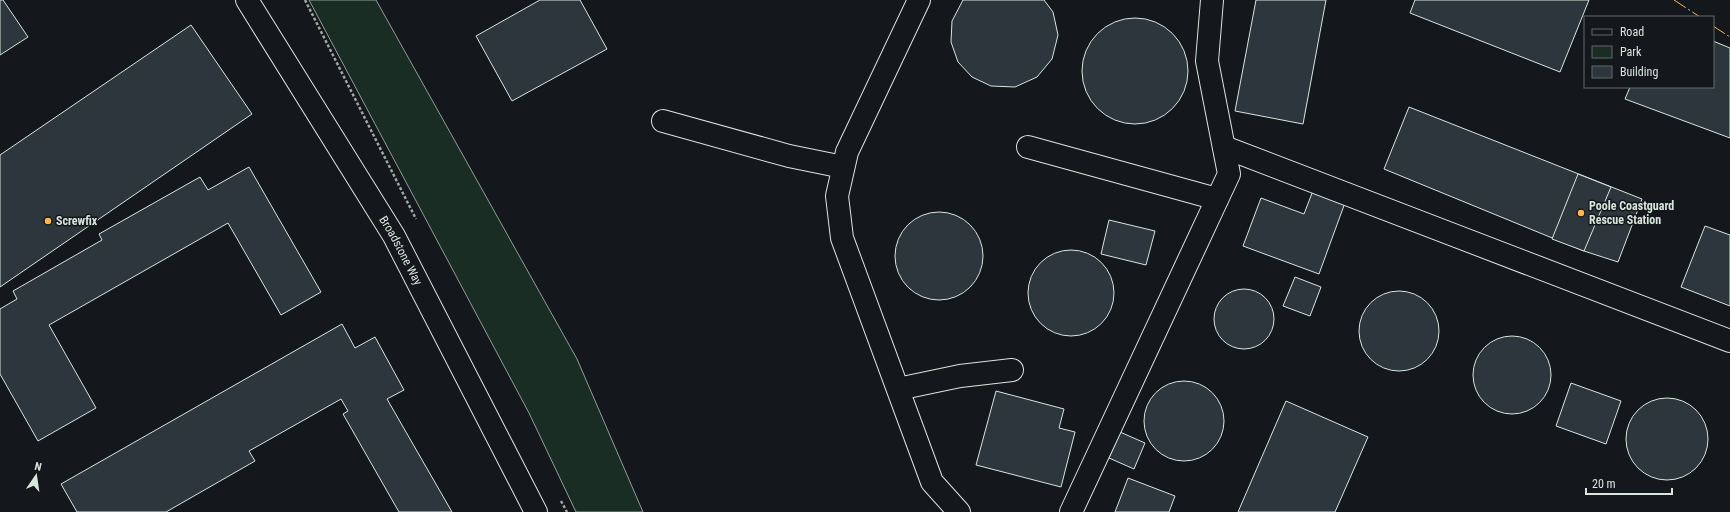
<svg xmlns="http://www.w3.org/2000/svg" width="1730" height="512" font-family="'Roboto Condensed',sans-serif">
<rect width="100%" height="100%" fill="#14181c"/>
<!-- green -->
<polygon fill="#1a2d24" stroke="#939e99" points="309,0 376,0 577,359 643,512 576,512 529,413"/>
<!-- building -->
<g fill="#2c363c" stroke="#d8e6dc">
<polygon points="0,0 3,0 28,37 0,55"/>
<polygon points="540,0 580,0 607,49 512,101 476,36"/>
<polygon points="963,0 1044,0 1053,12 1058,35 1052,59 1037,77 1015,87 991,86 972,77 958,62 951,42 952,21"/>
<polygon points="1256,0 1326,0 1303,124 1235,111"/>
<polygon points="1415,0 1589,0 1560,72 1410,13"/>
<circle cx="1135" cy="71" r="53"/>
<polygon points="191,25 252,114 0,287 0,155"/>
<polygon points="1713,41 1730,48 1730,138 1625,99 1630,87 1713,87"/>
<polygon points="1409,107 1642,199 1618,262 1584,251 1384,169"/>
<polygon points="249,167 321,292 281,315 228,223 49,325 96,408 38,441 0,374 0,309 17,299 13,291 102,240 99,234 200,177 208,190"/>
<polygon points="1578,174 1611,187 1584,251 1552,239"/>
<polygon points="1314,188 1346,200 1319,274 1243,246 1261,198 1304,214"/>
<circle cx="939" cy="256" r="44"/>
<polygon points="1109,220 1155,231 1146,265 1101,254"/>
<polygon points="1705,226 1730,235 1730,306 1681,287"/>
<circle cx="1071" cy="293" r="43"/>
<polygon points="1295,277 1321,287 1310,316 1283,306"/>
<circle cx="1244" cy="319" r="30"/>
<circle cx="1399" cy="331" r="40"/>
<polygon points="342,324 355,348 375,337 404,390 387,399 452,512 399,512 343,414 348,411 341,399 249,451 255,461 166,512 77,512 61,484"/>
<circle cx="1512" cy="375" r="39"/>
<circle cx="1184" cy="421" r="40"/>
<polygon points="1571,383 1621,401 1606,444 1556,426"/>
<polygon points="996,391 1064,409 1059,428 1075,432 1061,487 976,465"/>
<circle cx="1667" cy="439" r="41"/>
<polygon points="1286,401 1368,437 1335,512 1238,512"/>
<polygon points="1120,432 1145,443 1134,469 1109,458"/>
<polygon points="1128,478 1175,496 1169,512 1115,512"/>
</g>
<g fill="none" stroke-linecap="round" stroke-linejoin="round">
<defs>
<g id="minor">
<polyline points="919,0 847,152 837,196 842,238 932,482 959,512"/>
<polyline points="663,121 789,156 843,167"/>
<polyline points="1028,147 1217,199"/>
<polyline points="1224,147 1730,341"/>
<polyline points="898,389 960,376 1012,370"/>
<polyline points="1071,512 1229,174 1207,61 1212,0"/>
</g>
<g id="major">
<path id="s1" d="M247 0 394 236 536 512"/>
</g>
</defs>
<!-- minor casing -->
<use href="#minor" stroke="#d8e6dc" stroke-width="24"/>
<!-- major casing -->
<use href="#major" stroke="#d8e6dc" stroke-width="24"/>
<!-- path -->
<g stroke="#9da8a2" stroke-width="2.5" stroke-dasharray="3 2" stroke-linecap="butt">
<polyline points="305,0 416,219"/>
<polyline points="561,501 567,512"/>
</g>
<!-- minor -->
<use href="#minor" stroke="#14181c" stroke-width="22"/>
<!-- major -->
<use href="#major" stroke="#14181c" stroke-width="22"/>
<!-- power -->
<g stroke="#ffb74d" stroke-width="1" stroke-dasharray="14 3 2 3" stroke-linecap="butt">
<polyline points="1674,0 1700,17"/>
<polyline points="1713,26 1730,37"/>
</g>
</g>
<!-- markers -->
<g fill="#ffb74d" stroke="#14181c" stroke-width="1.5">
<circle cx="1581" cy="213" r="4"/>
<circle cx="48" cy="221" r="4"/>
</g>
<g text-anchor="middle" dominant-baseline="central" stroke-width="3" stroke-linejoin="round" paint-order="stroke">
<!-- poi labels -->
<g font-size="12" font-weight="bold" fill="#d8e6dc" stroke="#14181c" text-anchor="start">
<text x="1589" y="206">Poole Coastguard<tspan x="1589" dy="14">Rescue Station</tspan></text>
<text x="56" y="221">Screwfix</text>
</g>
<!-- street labels -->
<g font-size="12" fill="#d8e6dc" stroke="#14181c">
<text stroke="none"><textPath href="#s1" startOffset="294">Broadstone Way</textPath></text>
</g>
</g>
<!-- legend -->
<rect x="1584" y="16" width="130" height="72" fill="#14181c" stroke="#626a69"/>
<rect x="1592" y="29" width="20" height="6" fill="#14181c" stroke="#626a69"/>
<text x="1620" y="36" font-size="12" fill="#d8e6dc">Road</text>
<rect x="1592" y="46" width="20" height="12" fill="#1a2d24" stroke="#626a69"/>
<text x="1620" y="56" font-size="12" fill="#d8e6dc">Park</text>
<rect x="1592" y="66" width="20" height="12" fill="#2c363c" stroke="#626a69"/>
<text x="1620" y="76" font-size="12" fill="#d8e6dc">Building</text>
<!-- north arrow -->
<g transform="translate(36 476) rotate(13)" stroke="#14181c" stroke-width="3" paint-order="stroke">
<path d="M0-3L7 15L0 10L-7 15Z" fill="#d8e6dc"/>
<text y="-6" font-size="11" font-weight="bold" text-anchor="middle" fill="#d8e6dc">N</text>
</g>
<!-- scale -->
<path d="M1586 488v6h86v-6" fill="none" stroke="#d8e6dc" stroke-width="2"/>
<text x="1592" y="488" font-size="12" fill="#d8e6dc" stroke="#14181c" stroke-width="3" paint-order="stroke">20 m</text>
</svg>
